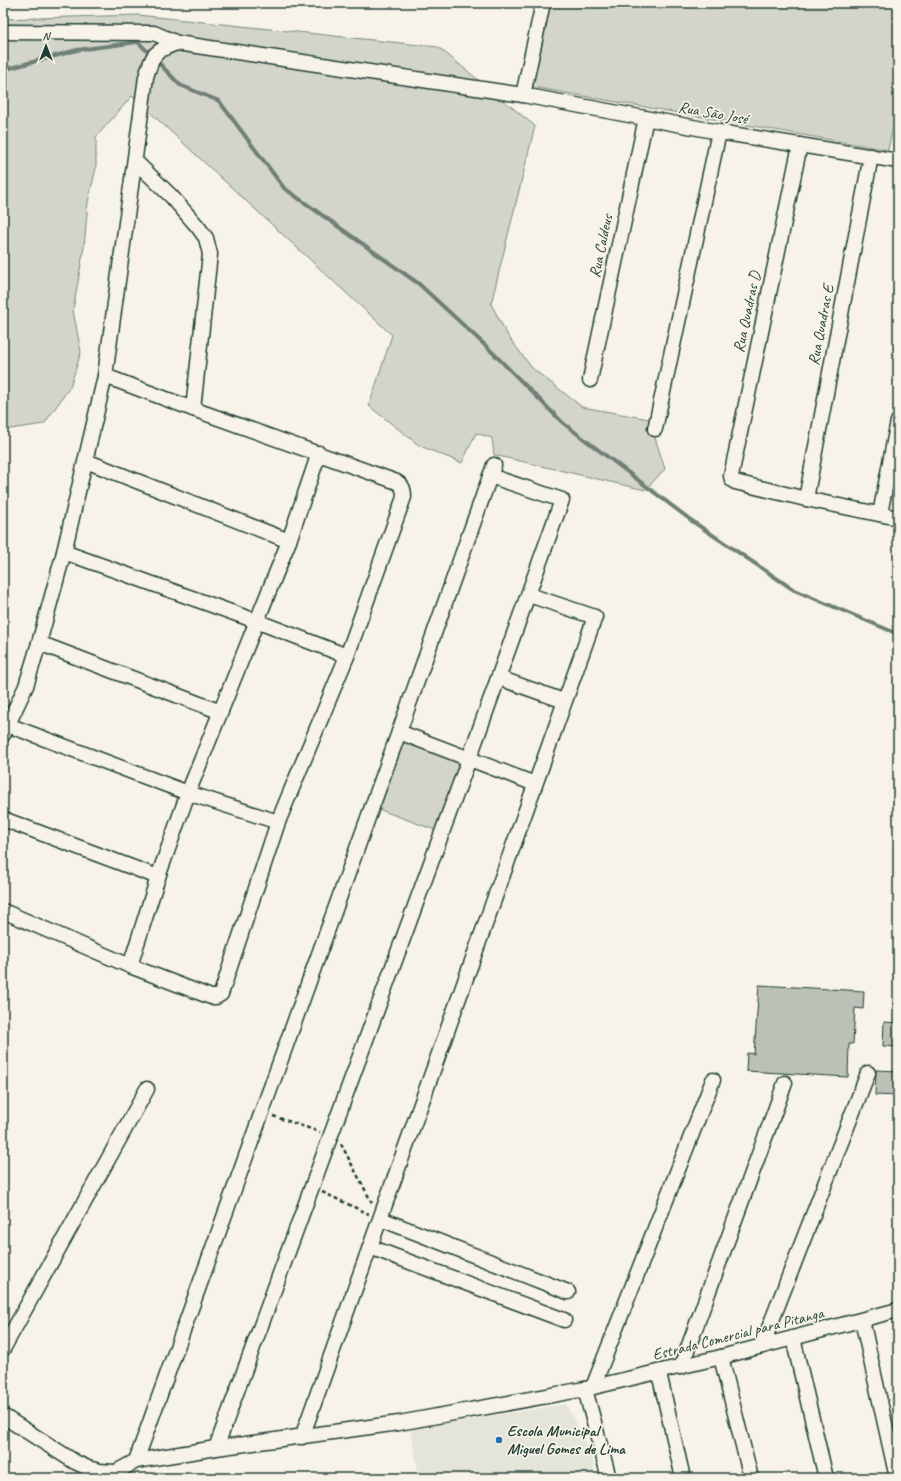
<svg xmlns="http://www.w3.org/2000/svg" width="901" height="1481" font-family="Caveat,sans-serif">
<rect width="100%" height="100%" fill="#f7f3e8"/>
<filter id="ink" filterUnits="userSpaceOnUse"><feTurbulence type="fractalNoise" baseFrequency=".025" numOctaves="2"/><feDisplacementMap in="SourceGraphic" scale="8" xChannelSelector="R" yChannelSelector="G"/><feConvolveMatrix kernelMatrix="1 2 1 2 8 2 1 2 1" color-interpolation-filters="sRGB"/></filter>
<g filter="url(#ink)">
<!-- built -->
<polygon fill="#e5e4d9" points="566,1404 591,1451 596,1478 419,1478 410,1429"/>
<!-- green -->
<g fill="#d3d5ca" stroke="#79897f">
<polygon points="551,3 898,3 898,102 888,150 532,87"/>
<polygon points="138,15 438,47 535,126 491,304 508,336 532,368 582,407 649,419 665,469 645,490 494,455 492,438 476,433 462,463 420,446 369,406 392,335 132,96 96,137 96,168 88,202 84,247 73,310 81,352 70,387 44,424 3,430 3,19"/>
<polygon points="403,741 461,761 435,830 378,809"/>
</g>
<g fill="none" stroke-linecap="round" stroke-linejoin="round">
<!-- stream -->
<g stroke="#6f8077" stroke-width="4">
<polyline points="156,60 180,85 219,101 284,188 419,284 487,347 563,423 692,521 794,590 898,634"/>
<polyline points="3,70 77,50 138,42 151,55"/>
</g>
</g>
<!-- building -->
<g fill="#bbc1b6" stroke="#1f3d34">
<polygon points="759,985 864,991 863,1009 855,1008 853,1044 849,1044 848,1077 746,1071 747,1053 754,1054"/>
<polygon points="884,1022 898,1023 898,1047 883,1046"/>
<polygon points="876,1070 898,1071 898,1096 875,1095"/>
</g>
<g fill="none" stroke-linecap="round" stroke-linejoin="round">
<defs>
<g id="street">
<polyline points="3,32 154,33 177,43"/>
<polyline points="523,95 543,3"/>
<polyline points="800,145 731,476 732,480 735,482 806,499 898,518"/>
<polyline points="135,161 172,197 198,227 206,238 210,254 193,409"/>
<polyline points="590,380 646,118"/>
<polyline points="655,429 719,132"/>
<polyline points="86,461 289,541"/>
<polyline points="806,499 871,156"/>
<polyline points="880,514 898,421"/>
<polyline points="64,552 256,621 347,656"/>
<polyline points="39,643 221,712"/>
<polyline points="499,678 564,701"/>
<polyline points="8,725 188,793 278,822"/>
<polyline points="399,732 535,784"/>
<path d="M3 735 26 686 39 643 64 552 105 376 146 77C153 54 154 51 177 43L523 95 719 132 898 161"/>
<polyline points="3,819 158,877"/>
<path d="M3 911 130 966 211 997H216L221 994 278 822 347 656 404 497C404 490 403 486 397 482L193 409 105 376"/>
<polyline points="130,966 158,877 188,793 289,541 319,453"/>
<polyline points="381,1219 568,1292"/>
<polyline points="370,1247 564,1320"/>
<polyline points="862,1320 897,1478"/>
<polyline points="793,1338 826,1478"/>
<polyline points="762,1346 868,1073"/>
<polyline points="3,1349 147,1089"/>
<polyline points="721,1357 751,1478"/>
<polyline points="681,1367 785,1083"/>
<polyline points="659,1373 683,1478"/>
<polyline points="593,1387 713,1080"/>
<polyline points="585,1389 609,1478"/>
<polyline points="3,1416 75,1462 88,1468 99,1471 114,1472"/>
<polyline points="302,1437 595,617 529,595"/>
<polyline points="216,1448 469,759 562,500 490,476"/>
<polyline points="136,1461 399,732 494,465"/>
<polyline points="105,1478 136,1461 216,1448 399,1423 585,1389 721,1357 898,1310"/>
</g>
</defs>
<!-- street casing -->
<use href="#street" stroke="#1f3d34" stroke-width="17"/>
<!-- path -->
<g stroke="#1f3d34" stroke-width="2.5" stroke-dasharray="4 3" stroke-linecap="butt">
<polyline points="273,1116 320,1132"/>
<polyline points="341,1144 372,1203"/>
<polyline points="322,1192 369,1214"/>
</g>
<!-- street -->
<use href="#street" stroke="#f7f3e8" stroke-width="14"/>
</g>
</g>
<!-- markers -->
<circle fill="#1f6fb2" stroke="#f7f3e8" stroke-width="1.5" cx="499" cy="1440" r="4"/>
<g text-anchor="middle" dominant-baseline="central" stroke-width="3.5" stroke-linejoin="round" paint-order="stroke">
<!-- street labels -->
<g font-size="16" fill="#1f3d34" stroke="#f7f3e8">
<text transform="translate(713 113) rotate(10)">Rua São José</text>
<text transform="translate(601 246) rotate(-78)">Rua Caldeus</text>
<text transform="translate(747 312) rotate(-78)">Rua Quadras D</text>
<text transform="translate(821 325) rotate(-79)">Rua Quadras E</text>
<text transform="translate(738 1334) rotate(-14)">Estrada Comercial para Pitanga</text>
</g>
<!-- poi labels -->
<g font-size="16" font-weight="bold" fill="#1f3d34" stroke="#f7f3e8" text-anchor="start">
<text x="507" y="1431">Escola Municipal<tspan x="507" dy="18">Miguel Gomes de Lima</tspan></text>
</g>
</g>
<!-- margin -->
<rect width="901" height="1481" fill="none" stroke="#f7f3e8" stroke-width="16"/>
<rect x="8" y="8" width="885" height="1465" fill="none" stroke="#1f3d34" stroke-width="1.5" filter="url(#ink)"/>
<!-- north arrow -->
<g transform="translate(46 46)" stroke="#f7f3e8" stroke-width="3" paint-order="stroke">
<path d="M0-3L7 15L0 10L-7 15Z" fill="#1f3d34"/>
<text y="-6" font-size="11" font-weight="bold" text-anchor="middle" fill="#1f3d34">N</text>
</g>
</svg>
